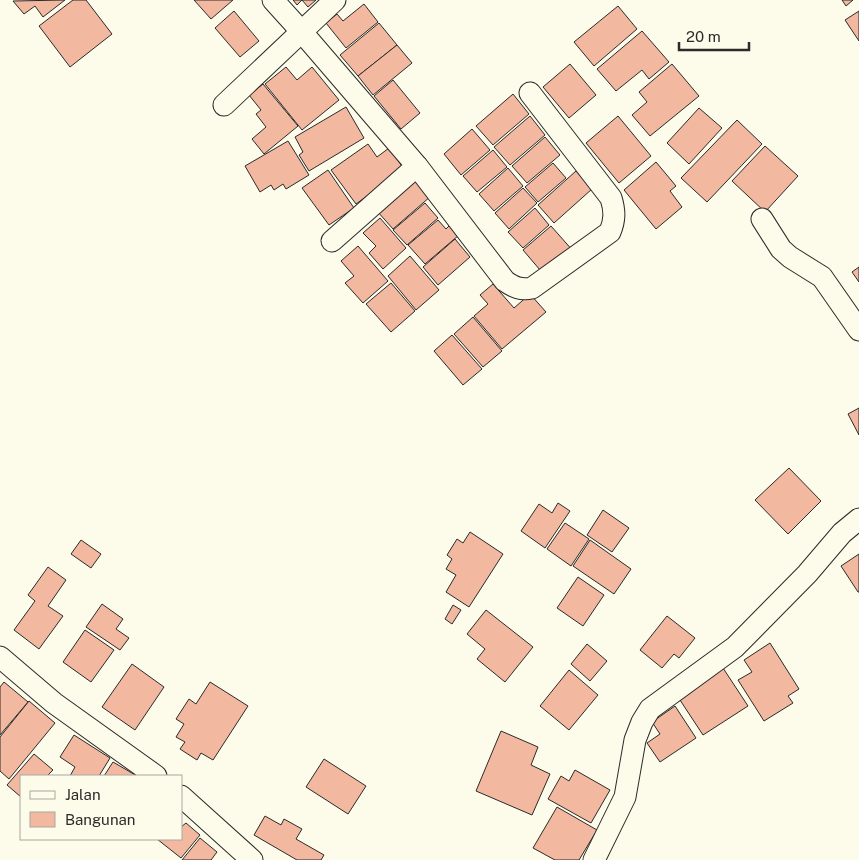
<svg xmlns="http://www.w3.org/2000/svg" width="859" height="860" font-family="'Public Sans',sans-serif">
<rect width="100%" height="100%" fill="#fdfbea"/>
<!-- building -->
<g fill="#f2b8a0" stroke="#2b2b2b">
<polygon points="65,0 43,17 35,6 24,14 13,1"/>
<polygon points="73,0 86,0 112,34 70,67 39,26"/>
<polygon points="194,0 233,0 211,19"/>
<polygon points="293,0 316,0 308,7 302,0 297,5"/>
<polygon points="842,0 853,0 846,6"/>
<polygon points="364,4 378,22 346,48 326,23 337,14 343,21"/>
<polygon points="618,6 637,29 594,66 574,42"/>
<polygon points="234,11 259,41 240,57 215,28"/>
<polygon points="859,11 859,41 845,20"/>
<polygon points="379,23 397,45 358,76 340,55"/>
<polygon points="642,31 669,62 649,79 642,70 616,91 597,69"/>
<polygon points="397,45 412,63 373,95 358,76"/>
<polygon points="570,64 596,95 569,118 543,87"/>
<polygon points="672,64 699,96 650,136 632,115 647,102 639,92"/>
<polygon points="286,67 297,80 312,67 339,100 302,130 265,84"/>
<polygon points="393,80 420,113 401,129 374,96"/>
<polygon points="263,84 298,126 264,154 252,139 266,127 256,114 261,110 249,95"/>
<polygon points="513,94 529,114 493,145 476,126"/>
<polygon points="346,107 364,138 309,171 299,155 303,152 295,137"/>
<polygon points="699,108 722,128 689,164 667,143"/>
<polygon points="530,116 545,135 510,165 494,147"/>
<polygon points="618,116 651,156 619,183 586,143"/>
<polygon points="737,120 762,144 707,202 681,178"/>
<polygon points="472,129 490,150 461,175 444,154"/>
<polygon points="545,137 560,155 527,183 512,166"/>
<polygon points="288,141 309,175 286,189 283,184 274,190 271,185 260,192 245,166"/>
<polygon points="368,144 377,157 389,148 404,169 356,204 331,170"/>
<polygon points="765,146 798,176 765,212 732,181"/>
<polygon points="493,150 507,167 477,192 463,176"/>
<polygon points="656,162 676,186 670,191 682,207 656,229 624,190"/>
<polygon points="553,163 566,178 538,202 525,187"/>
<polygon points="508,168 523,186 494,211 479,194"/>
<polygon points="328,170 354,208 329,225 302,188"/>
<polygon points="576,171 592,189 554,223 538,205"/>
<polygon points="414,178 431,196 393,229 377,211"/>
<polygon points="523,188 537,203 509,229 495,213"/>
<polygon points="425,203 438,218 407,245 393,230"/>
<polygon points="535,208 549,225 523,248 508,232"/>
<polygon points="380,218 406,248 383,269 369,253 376,246 363,233"/>
<polygon points="438,220 446,229 450,225 459,235 425,264 408,245"/>
<polygon points="551,226 574,252 546,277 523,250"/>
<polygon points="455,239 470,257 438,285 423,267"/>
<polygon points="358,246 388,281 363,303 345,283 354,276 341,261"/>
<polygon points="410,256 439,290 416,310 388,276"/>
<polygon points="859,267 859,282 852,272"/>
<polygon points="391,283 415,311 391,332 366,304"/>
<polygon points="493,284 514,308 530,294 546,312 502,349 474,316 488,304 480,295"/>
<polygon points="473,317 502,351 483,367 454,334"/>
<polygon points="452,335 482,369 463,385 434,351"/>
<polygon points="859,408 859,435 848,414"/>
<polygon points="789,468 821,501 788,534 755,500"/>
<polygon points="558,503 570,511 545,548 521,531 539,504 552,513"/>
<polygon points="603,510 629,528 612,552 587,535"/>
<polygon points="565,523 589,539 571,566 547,549"/>
<polygon points="470,532 503,554 469,607 446,592 456,575 446,569 452,559 447,555 457,539 463,543"/>
<polygon points="81,540 101,554 91,568 71,554"/>
<polygon points="590,540 631,569 614,594 573,566"/>
<polygon points="859,554 859,592 858,592 841,566"/>
<polygon points="48,567 66,580 48,606 63,616 39,649 14,630 35,601 28,595"/>
<polygon points="578,577 604,595 583,626 557,608"/>
<polygon points="102,604 123,619 116,629 129,638 120,650 86,627"/>
<polygon points="453,605 461,610 452,624 445,619"/>
<polygon points="486,610 533,647 505,682 477,659 485,649 467,634"/>
<polygon points="667,616 695,638 679,658 674,654 662,668 640,650"/>
<polygon points="85,630 114,650 91,682 63,662"/>
<polygon points="770,643 799,689 788,696 793,703 764,721 738,680 752,672 744,660"/>
<polygon points="587,644 607,661 590,681 571,664"/>
<polygon points="132,664 164,687 135,730 102,707"/>
<polygon points="723,668 748,706 703,735 678,697"/>
<polygon points="569,670 598,695 569,730 540,706"/>
<polygon points="4,682 28,702 0,735 0,687"/>
<polygon points="210,682 248,706 213,760 201,753 197,760 180,749 185,742 176,737 184,724 176,719 189,699 196,704"/>
<polygon points="29,701 55,723 9,779 0,771 0,737"/>
<polygon points="675,706 696,738 660,762 647,743 660,734 652,722"/>
<polygon points="501,731 538,747 531,765 550,774 532,815 476,791"/>
<polygon points="74,735 110,758 99,776 70,776 75,767 60,757"/>
<polygon points="34,754 53,770 47,776 21,776 21,797 7,785"/>
<polygon points="324,759 366,786 348,814 306,787"/>
<polygon points="113,762 137,776 104,776"/>
<polygon points="575,770 610,790 591,823 548,799 561,776 569,781"/>
<polygon points="557,807 597,830 579,860 555,860 533,848"/>
<polygon points="265,816 281,825 284,819 302,829 296,839 324,855 321,860 297,860 254,835"/>
<polygon points="186,823 200,835 181,858 157,839 181,839 181,827"/>
<polygon points="200,838 217,852 211,860 182,860"/>
</g>
<g fill="none" stroke-linecap="round" stroke-linejoin="round">
<defs>
<g id="minor">
<path d="M273 0 301 31 417 166 505 281C515 288 521 290 532 288L610 232C615 220 615 211 611 198L530 93"/>
<polyline points="224,105 335,0"/>
<polyline points="762,219 781,249 790,257 822,277 859,330"/>
<polyline points="332,241 417,166"/>
<polyline points="0,657 54,703 156,776"/>
<polyline points="181,796 252,860"/>
<polyline points="594,860 625,797 635,740 642,722 650,709 735,647 807,574 842,533 859,519"/>
</g>
</defs>
<!-- minor casing -->
<use href="#minor" stroke="#2b2b2b" stroke-width="23"/>
<!-- minor -->
<use href="#minor" stroke="#fdfbea" stroke-width="21"/>
</g>
<!-- legend -->
<rect x="20" y="775" width="162" height="65" fill="#fdfbea" stroke="#a9a89e"/>
<rect x="30" y="791" width="25" height="8" fill="#fdfbea" stroke="#a9a89e"/>
<text x="65" y="800" font-size="15" fill="#2b2b2b">Jalan</text>
<rect x="30" y="812" width="25" height="15" fill="#f2b8a0" stroke="#a9a89e"/>
<text x="65" y="825" font-size="15" fill="#2b2b2b">Bangunan</text>
<!-- scale -->
<path d="M679 42v8h70v-8" fill="none" stroke="#2b2b2b" stroke-width="2.5"/>
<text x="686" y="42" font-size="15" fill="#2b2b2b" stroke="#fdfbea" stroke-width="4" paint-order="stroke">20 m</text>
</svg>
